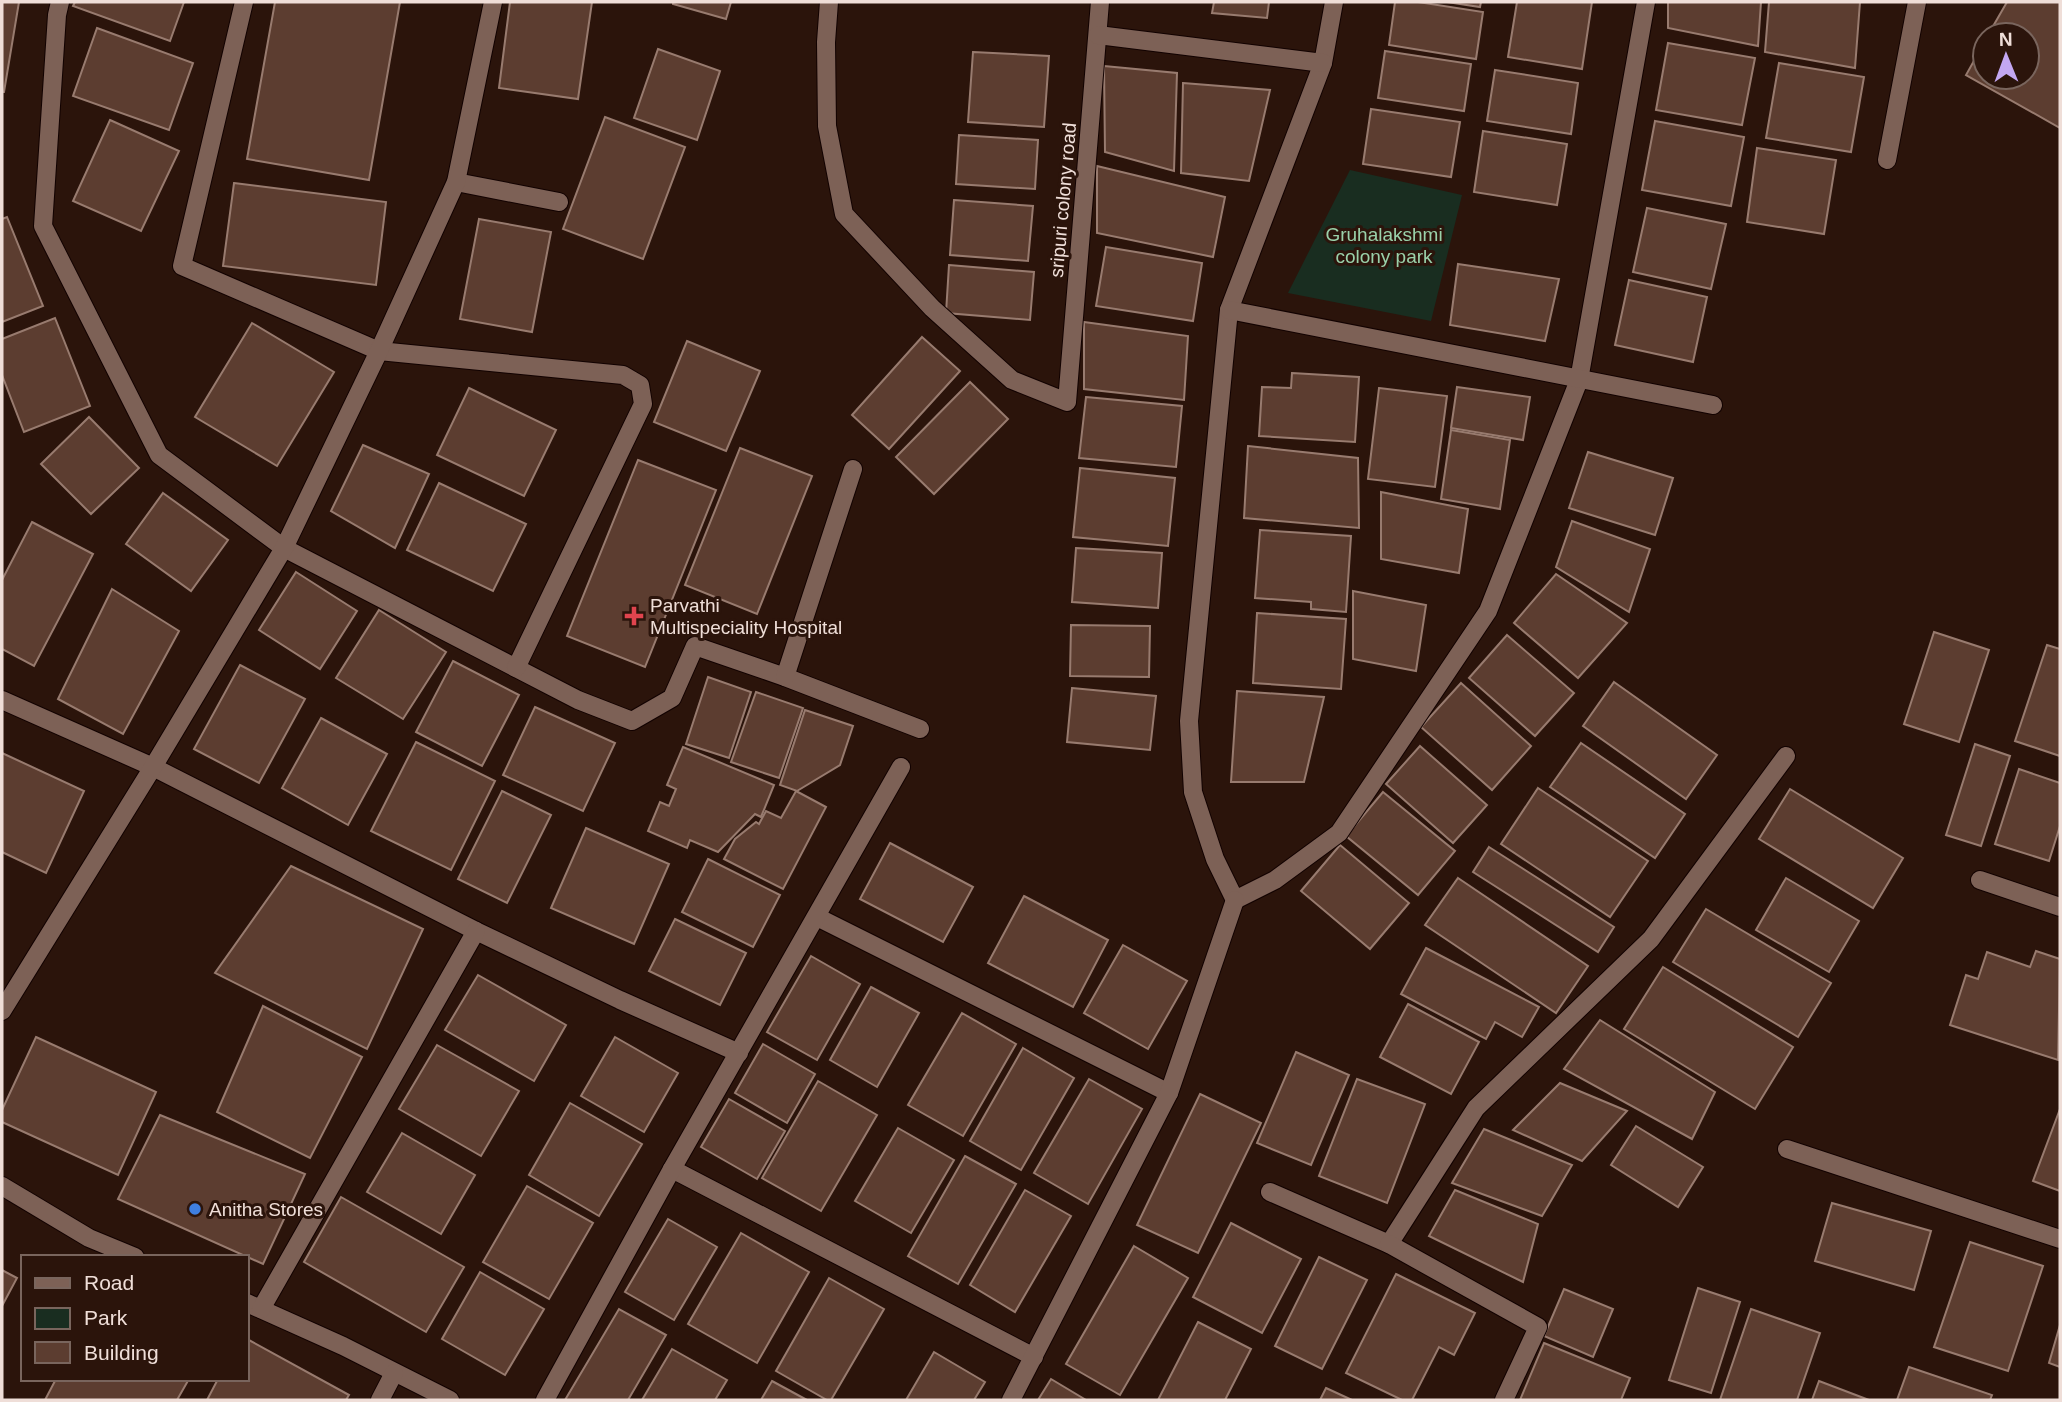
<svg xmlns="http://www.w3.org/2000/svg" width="2062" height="1402" font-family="Arial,sans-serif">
<rect width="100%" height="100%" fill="#2b140b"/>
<!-- green -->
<polygon fill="#192d20" points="1350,170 1462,195 1431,321 1288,293"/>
<!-- building -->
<g fill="#5c3d30" stroke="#987b6f" stroke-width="2">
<polygon points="2,2 19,2 4,92 2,92"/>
<polygon points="75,2 184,2 170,41 73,6"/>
<polygon points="275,2 400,2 369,180 247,159"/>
<polygon points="510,2 592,2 578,99 499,88"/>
<polygon points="673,2 731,2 726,19 673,4"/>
<polygon points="1214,2 1269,2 1267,18 1212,13"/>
<polygon points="1395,2 1418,2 1483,12 1476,59 1389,45"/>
<polygon points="1447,2 1481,2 1480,7"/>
<polygon points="1517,2 1592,2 1582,69 1508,57"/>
<polygon points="1668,2 1761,2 1758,46 1668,28"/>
<polygon points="1769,2 1860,2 1855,68 1765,52"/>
<polygon points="2007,2 2060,2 2060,128 1966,75 1985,41 1985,77 2027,77 2027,35 1988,35"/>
<polygon points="97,28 193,63 169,130 73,96"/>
<polygon points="1668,43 1755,58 1742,125 1656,110"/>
<polygon points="658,49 720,71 697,140 634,118"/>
<polygon points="1385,51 1471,64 1464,111 1378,98"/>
<polygon points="973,52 1049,56 1044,127 968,122"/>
<polygon points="1779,63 1864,77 1851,152 1766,138"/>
<polygon points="1104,66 1177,73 1174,171 1105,152"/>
<polygon points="1495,70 1578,83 1571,134 1487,121"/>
<polygon points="1183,83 1270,90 1249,181 1181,173"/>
<polygon points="1371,109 1460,122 1451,177 1363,164"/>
<polygon points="605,117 685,147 643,259 563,229"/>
<polygon points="110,120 179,151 141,231 73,201"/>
<polygon points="1655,121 1744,137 1731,206 1642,190"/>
<polygon points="1483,131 1567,144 1557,205 1474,192"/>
<polygon points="959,135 1038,140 1035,189 956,184"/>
<polygon points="1757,148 1836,160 1824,234 1747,222"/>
<polygon points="1097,166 1225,197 1213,257 1097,233"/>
<polygon points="234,183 386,202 376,285 223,266"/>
<polygon points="954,200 1033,206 1028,261 950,255"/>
<polygon points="1647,208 1726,224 1711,289 1633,272"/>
<polygon points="7,217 43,306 2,322 2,219"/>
<polygon points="479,219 551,232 532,332 460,319"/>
<polygon points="1106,247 1202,263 1193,321 1096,306"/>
<polygon points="1458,264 1559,279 1545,341 1450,325"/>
<polygon points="949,265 1034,272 1030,320 946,313"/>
<polygon points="1629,280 1707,297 1693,362 1615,345"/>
<polygon points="55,318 90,406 24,432 2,375 2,339"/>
<polygon points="1084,322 1188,336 1184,400 1084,389"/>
<polygon points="252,323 334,372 277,466 195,417"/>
<polygon points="922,337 960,371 889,449 852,415"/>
<polygon points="687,341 760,371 726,451 654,422"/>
<polygon points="1292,373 1359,377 1355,442 1259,436 1262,387 1291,388"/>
<polygon points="970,382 1008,419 934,494 896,457"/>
<polygon points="1457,387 1530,397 1523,440 1451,428"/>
<polygon points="469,388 556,430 524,496 437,455"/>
<polygon points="1379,388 1447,396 1435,487 1368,479"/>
<polygon points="1086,397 1182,406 1176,467 1079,458"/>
<polygon points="89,417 139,468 91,514 41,464"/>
<polygon points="1451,430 1510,440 1500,509 1441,499"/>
<polygon points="363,445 429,474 395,548 331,511"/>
<polygon points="1248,446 1358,458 1359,528 1244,518"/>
<polygon points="740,448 812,476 757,614 685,585"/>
<polygon points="1588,452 1673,478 1655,535 1569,508"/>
<polygon points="638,460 716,490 645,667 567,636"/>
<polygon points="1080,468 1175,478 1168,546 1073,537"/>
<polygon points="439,483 526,524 493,591 407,550"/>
<polygon points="1381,492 1468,509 1459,573 1381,559"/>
<polygon points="163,493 228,540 191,591 126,544"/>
<polygon points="1572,521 1650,549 1629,612 1556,567"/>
<polygon points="32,522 93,554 34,666 2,649 2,580"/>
<polygon points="1260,530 1351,536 1346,612 1311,609 1311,602 1255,598"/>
<polygon points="1076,548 1162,553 1158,608 1072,602"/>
<polygon points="296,572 357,611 320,669 259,630"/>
<polygon points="1556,574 1627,623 1578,678 1514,623"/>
<polygon points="112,589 179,631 123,734 58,699"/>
<polygon points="1353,591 1426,605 1416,671 1353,659"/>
<polygon points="379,610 446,652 403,719 336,678"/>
<polygon points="1257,613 1346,619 1341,689 1253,683"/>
<polygon points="1071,625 1150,626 1149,677 1070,676"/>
<polygon points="1934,632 1989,650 1959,742 1904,724"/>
<polygon points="1507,635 1574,693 1535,736 1469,678"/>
<polygon points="2047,645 2060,649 2060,756 2015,741"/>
<polygon points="453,661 519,695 482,766 416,732"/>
<polygon points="240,665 305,699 259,783 194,749"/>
<polygon points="708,677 751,692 729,758 686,744"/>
<polygon points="1614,682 1717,755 1686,799 1583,726"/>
<polygon points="1461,683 1531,746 1492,790 1421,727"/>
<polygon points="1072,688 1156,696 1150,750 1067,742"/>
<polygon points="1237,691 1324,697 1304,782 1231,782"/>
<polygon points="756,692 803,708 779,778 731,762"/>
<polygon points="535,707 615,743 583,811 503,775"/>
<polygon points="805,710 853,726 840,765 797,791 780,785"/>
<polygon points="321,718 387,754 348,825 282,788"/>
<polygon points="416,742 495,781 451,870 371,831"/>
<polygon points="1581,743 1685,814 1655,858 1550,787"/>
<polygon points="1975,744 2010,756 1981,846 1946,835"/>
<polygon points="1420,746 1487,805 1453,843 1386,784"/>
<polygon points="683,747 774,785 761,817 755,814 718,852 690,840 687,848 648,831 660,802 669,806 676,789 667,785"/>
<polygon points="2,753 84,791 46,873 2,852"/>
<polygon points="2019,769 2060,783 2060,826 2049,861 1995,844"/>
<polygon points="1538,788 1648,861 1610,917 1501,844"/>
<polygon points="1790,789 1903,858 1873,908 1759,839"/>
<polygon points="502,791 551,815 507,903 458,879"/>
<polygon points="796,791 826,807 783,889 724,859 735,839 756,822 759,824 766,811 781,818"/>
<polygon points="1383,792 1455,851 1418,895 1346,836"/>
<polygon points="586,828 669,864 634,944 551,908"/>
<polygon points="890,843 973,887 943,942 860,899"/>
<polygon points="1340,845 1409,903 1370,949 1301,891"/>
<polygon points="1489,847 1614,927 1598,952 1473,872"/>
<polygon points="708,859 780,895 753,947 682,912"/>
<polygon points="291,866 423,929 367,1049 215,973"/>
<polygon points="1458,878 1588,966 1556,1013 1425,925"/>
<polygon points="1786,878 1859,921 1829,972 1756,930"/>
<polygon points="1024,896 1108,940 1073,1007 988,963"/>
<polygon points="1706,909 1831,983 1798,1037 1673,962"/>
<polygon points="675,919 746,953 720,1005 649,971"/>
<polygon points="1123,945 1187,981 1148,1049 1084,1013"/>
<polygon points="1426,948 1539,1007 1522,1037 1495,1022 1486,1039 1401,994"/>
<polygon points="2036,951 2060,959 2058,1060 1950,1025 1966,975 1978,979 1987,952 2030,967"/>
<polygon points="811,956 860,984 817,1060 767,1032"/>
<polygon points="1663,967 1793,1047 1755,1109 1624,1029"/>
<polygon points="478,975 566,1025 534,1081 445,1030"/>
<polygon points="871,987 919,1013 877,1087 830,1060"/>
<polygon points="1408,1004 1479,1042 1451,1094 1380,1057"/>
<polygon points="263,1006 362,1057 310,1158 217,1112"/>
<polygon points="962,1013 1016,1044 963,1136 908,1105"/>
<polygon points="1600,1020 1715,1092 1692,1139 1564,1069"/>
<polygon points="36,1037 156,1092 118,1175 2,1122 2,1110"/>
<polygon points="615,1037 678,1073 644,1132 581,1096"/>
<polygon points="763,1044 815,1074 787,1123 735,1093"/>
<polygon points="437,1045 519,1091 481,1156 399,1109"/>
<polygon points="1023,1048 1074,1078 1021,1170 970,1141"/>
<polygon points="1296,1052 1349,1075 1311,1165 1257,1143"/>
<polygon points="1089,1079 1142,1109 1088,1204 1034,1173"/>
<polygon points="1357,1079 1425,1104 1387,1203 1319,1176"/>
<polygon points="818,1081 877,1115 821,1211 762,1178"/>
<polygon points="1560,1083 1627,1111 1582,1161 1513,1130"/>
<polygon points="1200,1094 1261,1123 1198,1253 1137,1225"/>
<polygon points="729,1099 785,1131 757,1179 701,1147"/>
<polygon points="570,1103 642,1144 599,1216 529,1175"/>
<polygon points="2060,1109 2060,1191 2033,1181"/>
<polygon points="160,1115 305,1174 263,1264 118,1199"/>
<polygon points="1636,1126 1703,1167 1678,1207 1611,1165"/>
<polygon points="898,1128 954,1160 911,1233 855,1201"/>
<polygon points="1484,1129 1572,1165 1542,1216 1452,1183"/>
<polygon points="402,1133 475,1175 441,1234 367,1192"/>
<polygon points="965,1156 1016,1184 958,1284 908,1256"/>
<polygon points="527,1186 593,1223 549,1299 483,1262"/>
<polygon points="1025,1190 1071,1216 1015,1312 970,1285"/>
<polygon points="1455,1190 1538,1224 1523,1282 1429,1236"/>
<polygon points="341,1197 464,1267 426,1332 304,1262"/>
<polygon points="1832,1203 1931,1231 1914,1290 1815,1261"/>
<polygon points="668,1219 717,1247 674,1320 625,1292"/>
<polygon points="1231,1223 1301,1259 1262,1333 1193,1297"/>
<polygon points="741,1233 809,1272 757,1363 688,1324"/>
<polygon points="1970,1242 2043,1266 2008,1371 1934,1347"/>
<polygon points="1134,1246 1188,1278 1120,1395 1066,1364"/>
<polygon points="1319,1257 1367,1280 1322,1369 1275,1346"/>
<polygon points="2,1270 17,1278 2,1306"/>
<polygon points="480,1272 544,1309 505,1375 442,1339"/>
<polygon points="1396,1274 1475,1313 1454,1355 1439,1347 1412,1400 1402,1400 1346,1373"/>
<polygon points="829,1278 884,1309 831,1400 827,1400 776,1371"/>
<polygon points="1698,1288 1740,1302 1711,1393 1669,1380"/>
<polygon points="1564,1289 1613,1309 1593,1357 1544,1336"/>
<polygon points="619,1309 666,1335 628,1400 565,1400"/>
<polygon points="1751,1309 1820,1333 1797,1400 1720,1400"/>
<polygon points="1198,1322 1251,1349 1225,1400 1158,1400"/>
<polygon points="2060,1325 2060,1367 2049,1363"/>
<polygon points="247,1339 349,1395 346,1400 207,1400 218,1379 247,1379"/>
<polygon points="1544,1343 1630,1378 1621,1400 1520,1400"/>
<polygon points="672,1349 727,1380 715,1400 642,1400"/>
<polygon points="934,1352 985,1382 974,1400 906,1400"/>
<polygon points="1909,1367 1992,1395 1990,1400 1897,1400"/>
<polygon points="56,1379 189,1379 177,1400 45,1400"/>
<polygon points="1051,1379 1086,1400 1038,1400"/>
<polygon points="772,1381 807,1400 761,1400"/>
<polygon points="1819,1381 1869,1400 1812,1400"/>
<polygon points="1326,1388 1352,1400 1320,1400"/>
</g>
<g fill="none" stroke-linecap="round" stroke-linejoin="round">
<defs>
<g id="minor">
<polyline points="60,2 57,15 43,226 159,455 284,548 578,700 632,721 672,698 695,646 785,677 920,729"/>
<polyline points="244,2 182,266 379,351 623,375 640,385 643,404 516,668"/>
<polyline points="829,2 826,42 827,126 844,214 932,308 1012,380 1067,402 1100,2"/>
<polyline points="1334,2 1323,63 1229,310 1189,721 1193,792 1215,859 1235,900 1275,880 1339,833 1488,611 1579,380 1646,2"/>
<polyline points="1098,35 1323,63"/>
<polyline points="1887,160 1917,2"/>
<polyline points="456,182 559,202"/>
<polyline points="1229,310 1713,405"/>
<polyline points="785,677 853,469"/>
<polyline points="2,700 153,767 476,931 620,1000 739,1053"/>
<polyline points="1980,880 2060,907"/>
<polyline points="817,917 1169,1093"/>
<polyline points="2,1011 153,767 284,548 379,351 456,182 493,2"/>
<polyline points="1787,1149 2060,1239"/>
<polyline points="672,1169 1034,1357"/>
<polyline points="2,1186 89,1238 135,1257"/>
<polyline points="1270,1192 1389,1244 1476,1108 1651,939 1786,756"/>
<polyline points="1389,1244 1538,1327 1504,1400"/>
<polyline points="247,1303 343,1346 450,1400"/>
<polyline points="261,1309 476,931"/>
<polyline points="380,1400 394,1373"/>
<polyline points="545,1400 672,1169 901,767"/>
<polyline points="1011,1400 1169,1093 1235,900"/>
</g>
</defs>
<!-- minor casing -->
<use href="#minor" stroke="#120200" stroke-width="20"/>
<!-- minor -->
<use href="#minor" stroke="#7d6156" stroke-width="18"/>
</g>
<!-- markers -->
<path fill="#e0444e" stroke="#2b140b" stroke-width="2.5" d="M630.5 605.5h7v7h7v7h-7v7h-7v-7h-7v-7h7z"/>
<circle fill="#3f7fe0" stroke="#2b140b" stroke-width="2.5" cx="195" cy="1209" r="7"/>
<g text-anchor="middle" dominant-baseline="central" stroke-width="6" stroke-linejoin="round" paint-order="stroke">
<!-- street labels -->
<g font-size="19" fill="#efded8" stroke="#2b140b">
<text transform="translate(1063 200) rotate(-85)">sripuri colony road</text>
</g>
<!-- park labels -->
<g font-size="19" fill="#9ad1aa" stroke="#2b140b">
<text x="1384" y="234">Gruhalakshmi<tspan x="1384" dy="22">colony park</tspan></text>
</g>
<!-- poi labels -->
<g font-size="19" fill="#efded8" stroke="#2b140b" text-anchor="start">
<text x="650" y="605">Parvathi<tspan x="650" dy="22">Multispeciality Hospital</tspan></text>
<text x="209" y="1209">Anitha Stores</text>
</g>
</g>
<!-- border -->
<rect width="2062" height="1402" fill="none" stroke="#efded8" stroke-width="7"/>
<!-- legend -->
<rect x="21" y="1255" width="228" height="126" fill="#2b140b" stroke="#79655d" stroke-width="2"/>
<rect x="35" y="1278" width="35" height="10" fill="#7d6156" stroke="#79655d" stroke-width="2"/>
<text x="84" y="1290" font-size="21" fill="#efded8">Road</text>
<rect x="35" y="1308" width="35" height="21" fill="#192d20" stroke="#79655d" stroke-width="2"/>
<text x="84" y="1325" font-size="21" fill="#efded8">Park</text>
<rect x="35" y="1342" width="35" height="21" fill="#5c3d30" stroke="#79655d" stroke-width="2"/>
<text x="84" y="1360" font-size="21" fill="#efded8">Building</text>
<!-- north arrow -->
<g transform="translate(2006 56) rotate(359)"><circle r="33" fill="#2b140b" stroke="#79655d" stroke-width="2"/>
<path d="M0-5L12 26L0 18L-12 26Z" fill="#c3a7f2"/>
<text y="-10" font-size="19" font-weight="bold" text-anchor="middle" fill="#efded8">N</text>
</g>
</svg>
